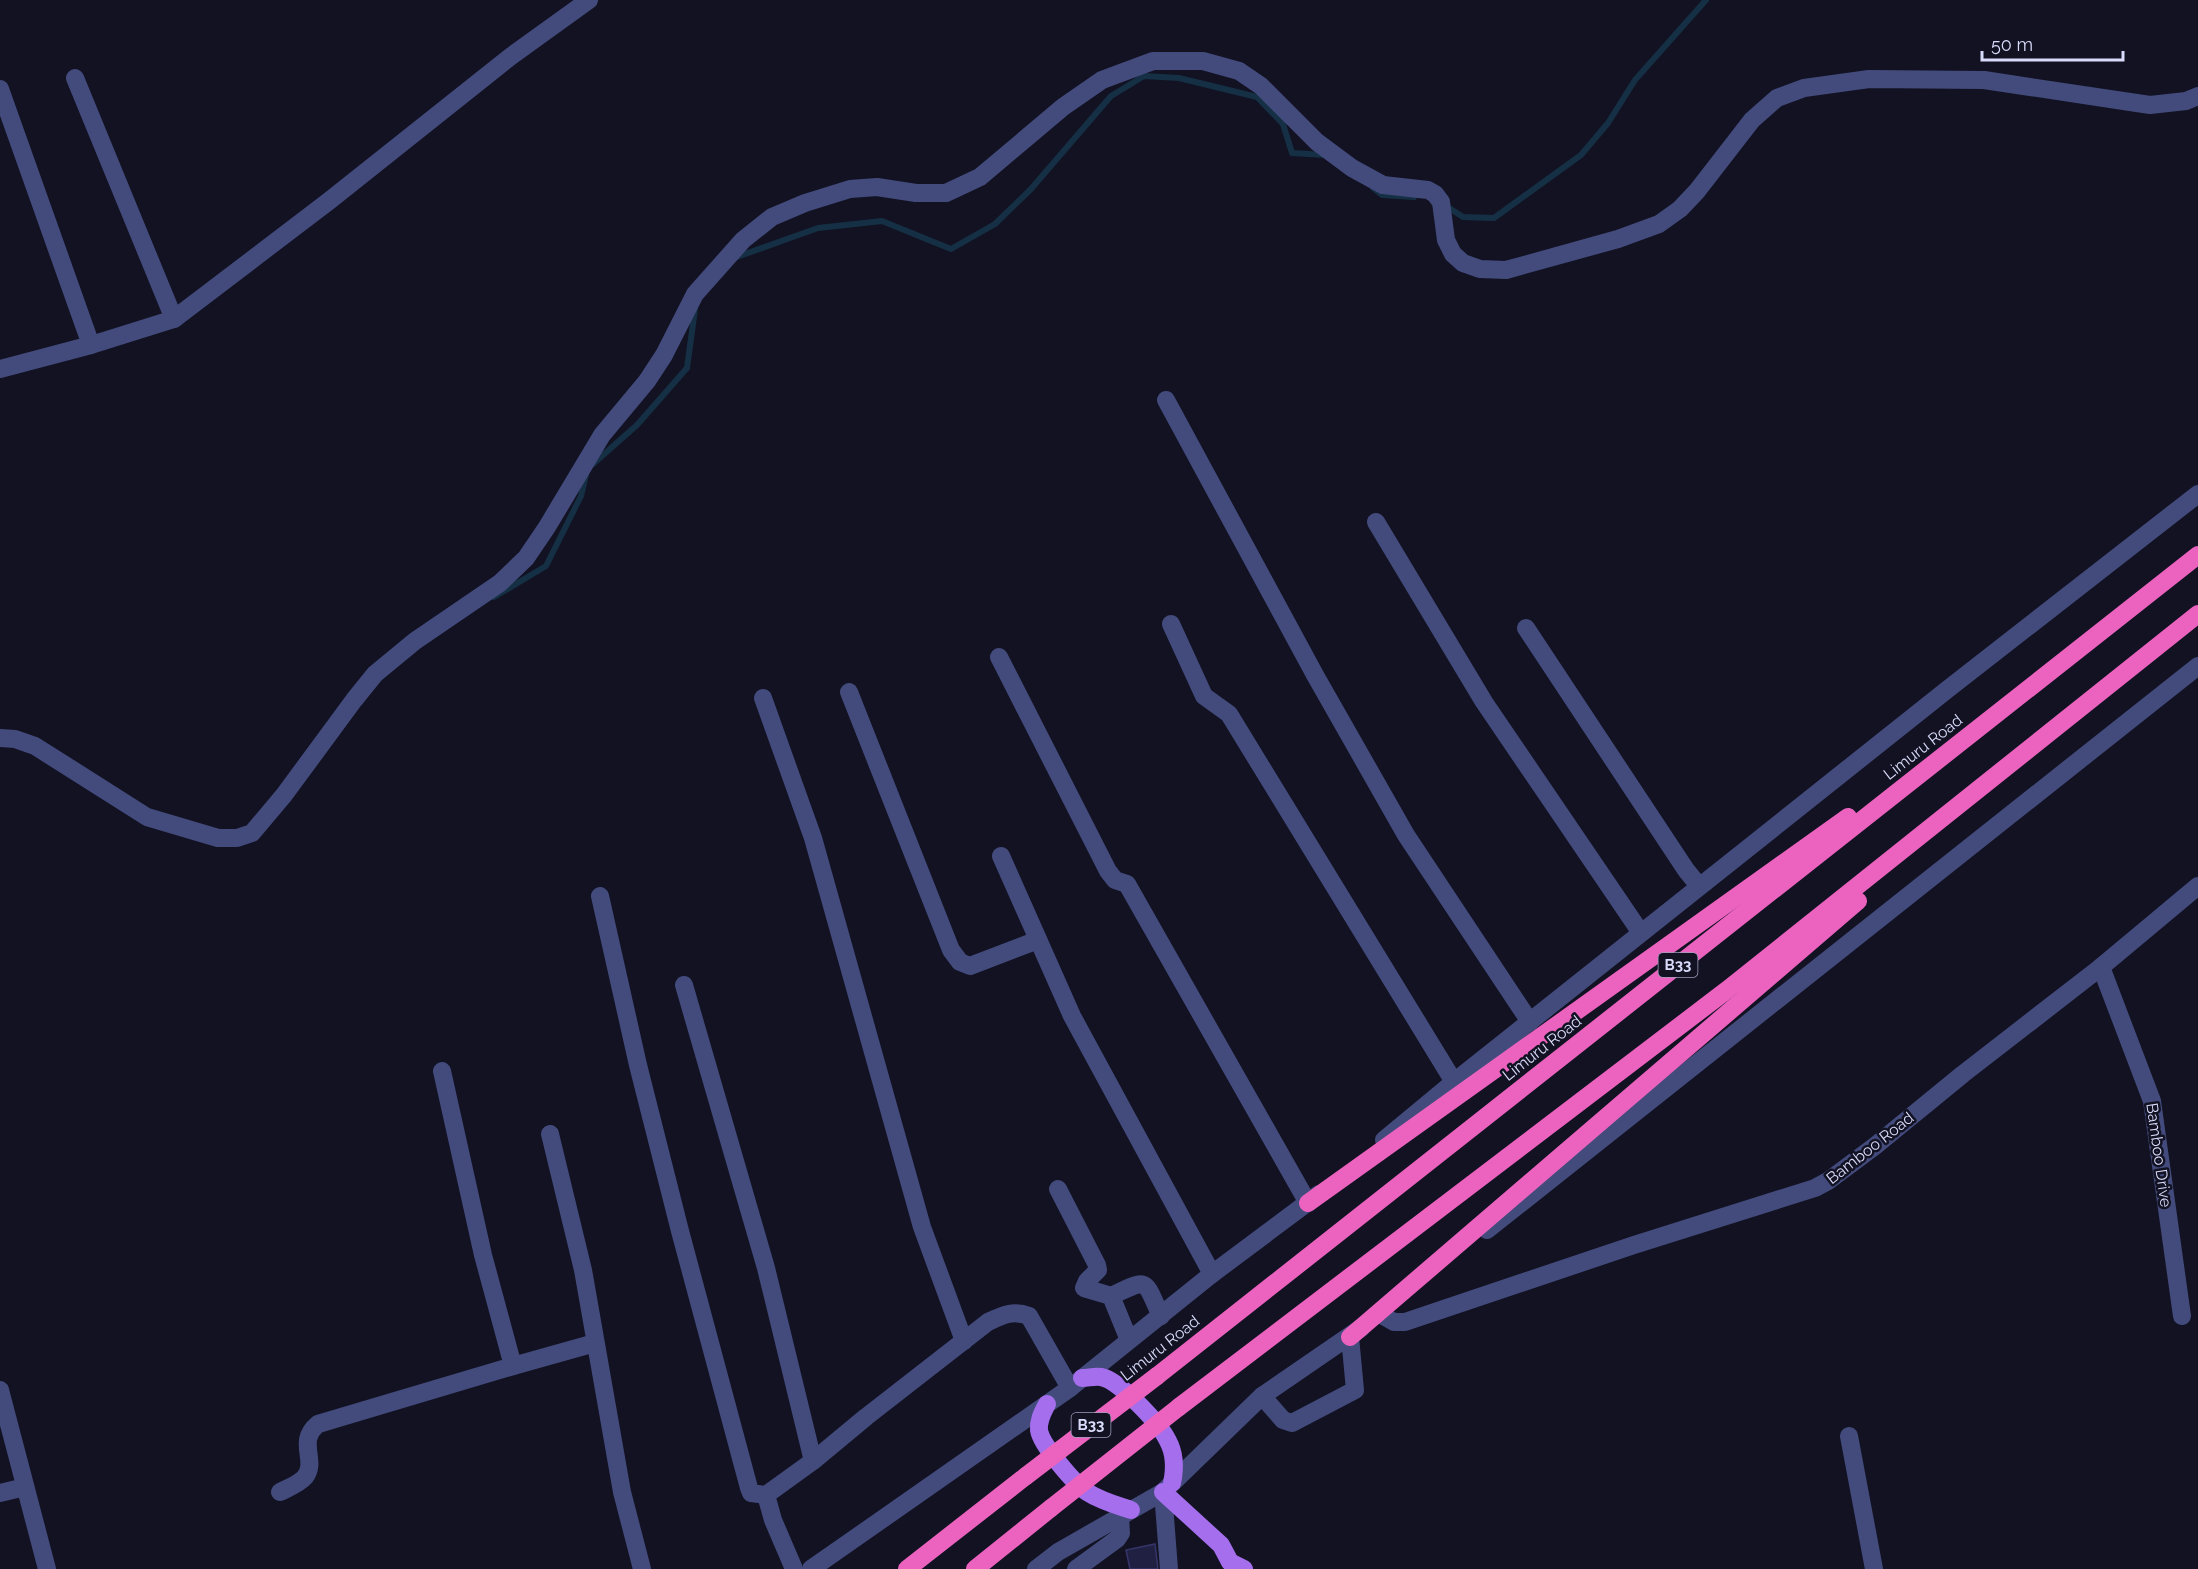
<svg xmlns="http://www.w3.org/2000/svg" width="2198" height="1569" font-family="Raleway,sans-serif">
<rect width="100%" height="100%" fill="#121223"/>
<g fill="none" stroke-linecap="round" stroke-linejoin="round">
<!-- stream -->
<g stroke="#153044" stroke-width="6">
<polyline points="1373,188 1382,195 1414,197"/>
<polyline points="1446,206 1463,217 1494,218 1581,155 1608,123 1635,80 1706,0"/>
<polyline points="734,258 818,228 882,221 951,249 995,224 1031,189 1111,96 1144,76 1179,78 1257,97 1283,124 1292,153 1326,155"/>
<polyline points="593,464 637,425 687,368 695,309"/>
<polyline points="494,597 546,566 581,496 586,475"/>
</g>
</g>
<!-- building -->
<polygon fill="#202042" stroke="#36356b" stroke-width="1.5" points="1155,1544 1158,1569 1130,1569 1126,1550"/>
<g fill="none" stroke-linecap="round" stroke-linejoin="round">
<!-- minor -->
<g stroke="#434b7c" stroke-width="18">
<polyline points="75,78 174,319"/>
<polyline points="0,89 91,345"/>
<polyline points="0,369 91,345 174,319 329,201 510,57 589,0"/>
<polyline points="1166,400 1315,675 1406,835 1530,1022"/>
<polyline points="1376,522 1484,702 1641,933"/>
<polyline points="1171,624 1204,696 1229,714 1454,1082"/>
<polyline points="1526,628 1686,870 1699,886"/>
<polyline points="999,657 1108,871 1115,880 1127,884 1308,1203"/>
<polyline points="849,692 951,950 960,962 970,966 1038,940"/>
<polyline points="763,698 813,838 922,1227 964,1341"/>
<polyline points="0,738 15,739 35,746 147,817 218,838 237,838 252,833 284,795 354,700 375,674 415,641 500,583 526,558 547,527 602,435 647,381 664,355 695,294 743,240 772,217 805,203 850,189 877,187 916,193 946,193 980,177 1063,107 1102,80 1153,61 1203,61 1239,71 1261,86 1317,142 1352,168 1383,185 1428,190 1435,194 1441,202 1446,240 1453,254 1463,263 1480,269 1506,270 1618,239 1659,224 1680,209 1697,191 1752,120 1777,98 1804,88 1869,79 1984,80 2150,105 2186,101 2198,96"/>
<polyline points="1001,856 1072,1016 1212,1274"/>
<polyline points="600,896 638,1065 680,1231 749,1488 751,1493 766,1495"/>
<polyline points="2101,967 2152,1101 2182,1316"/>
<polyline points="684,985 766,1268 813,1461"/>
<polyline points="442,1071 483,1255 513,1366 595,1343"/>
<polyline points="550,1134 583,1270 622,1492 642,1569"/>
<polyline points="1384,1140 1454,1082 1948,689 2198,494"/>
<polyline points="1058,1189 1097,1265 1098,1270 1087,1281 1084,1288 1111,1296 1129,1340"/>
<polyline points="1487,1230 2198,666"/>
<path d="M1111 1296C1150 1278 1143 1278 1161 1316"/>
<polyline points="1380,1314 1394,1322 1405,1322 1634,1245 1815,1188 1828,1181 1875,1146 1963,1074 2101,967 2198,886"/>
<polyline points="0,1390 47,1569"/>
<polyline points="1262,1396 1283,1420 1292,1423 1355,1390 1350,1337"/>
<polyline points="1849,1436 1874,1569"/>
<path d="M280 1492C288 1488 299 1484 305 1477 318 1460 296 1442 318 1424L513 1366"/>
<polyline points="1163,1492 1169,1569"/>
<polyline points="0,1493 25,1487"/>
<path d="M794 1569 773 1520 766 1495 813 1461 866 1417 988 1322C1003 1315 1013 1310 1029 1316L1070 1388"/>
<polyline points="811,1569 1070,1388 1212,1274 1319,1194"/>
<polyline points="1036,1569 1058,1552 1163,1492 1262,1396 1361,1328"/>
<polyline points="1076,1569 1117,1539 1121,1533 1120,1517"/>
</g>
<!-- major -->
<g stroke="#a56eec" stroke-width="18">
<path d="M1082 1378C1088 1378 1095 1376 1101 1377 1119 1380 1160 1424 1168 1441 1175 1454 1175 1469 1172 1483"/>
<path d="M1047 1404C1043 1412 1038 1420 1039 1430 1041 1445 1075 1484 1087 1492 1101 1501 1116 1505 1131 1510"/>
<polyline points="1163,1492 1221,1545 1230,1562 1244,1569"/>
</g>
<!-- highway -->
<g stroke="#eb63be" stroke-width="18">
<polyline points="1308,1203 1848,817"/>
<polyline points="1350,1337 1858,901"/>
<polyline points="1157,1376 2198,555"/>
<polyline points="1179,1407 1727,990 2198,614"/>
<polyline points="907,1569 1026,1476"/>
<polyline points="975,1569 1051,1508"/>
</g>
<!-- highway-bridge -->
<g stroke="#eb63be" stroke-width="18">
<polyline points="1026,1476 1157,1376"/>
<polyline points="1051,1508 1179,1407"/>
</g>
</g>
<g text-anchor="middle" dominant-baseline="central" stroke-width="5" stroke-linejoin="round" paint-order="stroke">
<!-- shield labels -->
<g fill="#121223" stroke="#9d9fba" stroke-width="1.5">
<rect x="1658.5" y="953" width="39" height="24" rx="4.5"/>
<rect x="1071.5" y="1413" width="39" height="24" rx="4.5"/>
</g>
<g font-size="15" font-weight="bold" fill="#d9dbfa">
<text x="1678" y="965">B33</text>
<text x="1091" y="1425">B33</text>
</g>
<!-- street labels -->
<g font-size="16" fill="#d9dbfa" stroke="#121223">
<text transform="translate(1923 747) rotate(-38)">Limuru Road</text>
<text transform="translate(1542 1048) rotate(-38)">Limuru Road</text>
<text transform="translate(1870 1148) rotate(-38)">Bamboo Road</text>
<text transform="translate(2159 1155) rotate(82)">Bamboo Drive</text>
<text transform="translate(1160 1348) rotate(-38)">Limuru Road</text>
</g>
</g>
<!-- scale -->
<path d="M1982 51v9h141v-9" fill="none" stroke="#d9dbfa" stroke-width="3"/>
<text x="1991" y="51" font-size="18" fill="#d9dbfa" stroke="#121223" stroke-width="4.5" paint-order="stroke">50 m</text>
</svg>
